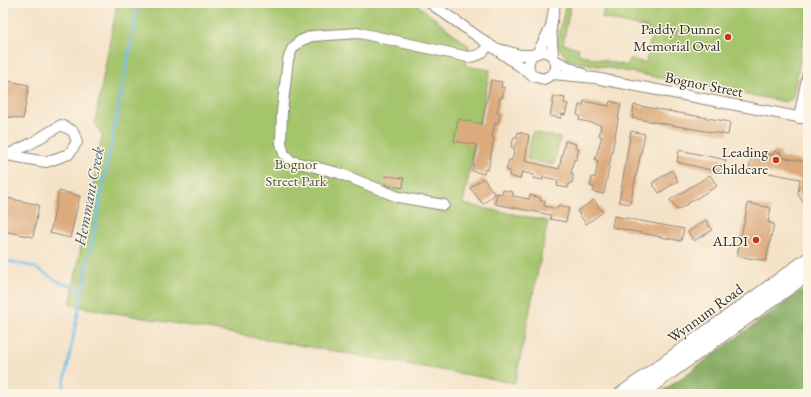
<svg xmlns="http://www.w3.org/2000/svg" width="811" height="397" font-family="'EB Garamond',serif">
<rect width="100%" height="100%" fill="#fcf5e5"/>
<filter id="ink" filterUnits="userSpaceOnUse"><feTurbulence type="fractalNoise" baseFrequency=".025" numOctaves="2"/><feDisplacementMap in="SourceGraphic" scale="8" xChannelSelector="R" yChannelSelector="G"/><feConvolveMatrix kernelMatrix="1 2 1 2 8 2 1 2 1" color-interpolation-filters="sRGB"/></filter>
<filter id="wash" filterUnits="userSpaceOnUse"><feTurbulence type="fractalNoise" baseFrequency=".012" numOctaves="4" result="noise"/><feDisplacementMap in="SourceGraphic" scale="16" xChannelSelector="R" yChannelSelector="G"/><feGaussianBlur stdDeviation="0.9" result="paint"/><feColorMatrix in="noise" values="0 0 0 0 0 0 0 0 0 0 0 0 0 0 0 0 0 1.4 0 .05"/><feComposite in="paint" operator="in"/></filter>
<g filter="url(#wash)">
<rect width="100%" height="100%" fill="#f4e2c7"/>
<!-- green -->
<g fill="#a5c56d" stroke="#68784c">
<polygon points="117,3 415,3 469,46 466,66 490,70 463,204 548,221 515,383 70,305 102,136 95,122"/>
<polygon points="566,3 571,3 563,44 579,48 578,54 627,66 629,59 646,63 651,37 646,35 647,28 602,18 605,3 808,3 808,14 793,98 786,102 568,60 557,45"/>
<polygon points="533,132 560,138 554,165 527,159"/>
</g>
<!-- forest -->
<polygon fill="#84aa60" stroke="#586a46" points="808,286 808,394 659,394"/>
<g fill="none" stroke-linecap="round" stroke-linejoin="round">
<!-- stream -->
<g stroke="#75bfee" stroke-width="2.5">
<polyline points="3,260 34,267 61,283 73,286 82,290"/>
<polyline points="62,394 139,3"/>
</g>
</g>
<g id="blocks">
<!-- building -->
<g fill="#dcab7e">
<polygon points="3,80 29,85 23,119 3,116"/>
<polygon points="491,80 502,82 501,87 505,88 502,98 500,98 497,113 500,113 498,124 495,123 492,137 494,138 488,170 485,169 484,174 472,171 477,145 454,141 458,119 482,124"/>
<polygon points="554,96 565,98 564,103 568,104 565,115 562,114 561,118 550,116"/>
<polygon points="584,101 609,106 610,101 621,104 604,194 593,192 594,187 590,186 592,177 595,178 598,161 595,160 602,136 599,136 601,125 579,120 580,116 577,115 579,105 583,105"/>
<polygon points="634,105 730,122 728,135 632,118"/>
<polygon points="631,131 645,134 630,204 619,202"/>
<polygon points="518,132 529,135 525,161 559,169 565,141 576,144 575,148 579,149 576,160 574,159 571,174 573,174 573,179 572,183 569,183 568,188 557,186 558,180 543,177 543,180 533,178 534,175 522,172 520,179 509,176 510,171 506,170 509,160 512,160 515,148 511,147 514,137 517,137"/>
<polygon points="679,150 726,160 723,173 677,162"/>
<polygon points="753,151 773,155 774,151 781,153 780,157 808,162 808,211 798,194 800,179 749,169"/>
<polygon points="672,170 678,181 659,193 652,183"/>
<polygon points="710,175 717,186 677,210 670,200"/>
<polygon points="386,176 404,178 403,188 385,185"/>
<polygon points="483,178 495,194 483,204 470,188"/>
<polygon points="503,190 513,192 513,196 529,199 530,195 541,198 540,201 545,201 544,206 557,209 558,205 569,208 566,222 550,219 551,215 495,204 497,193 502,194"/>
<polygon points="59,191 80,196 70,238 50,233"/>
<polygon points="3,197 39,205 33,237 3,231"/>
<polygon points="594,200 603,212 586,224 577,211"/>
<polygon points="748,203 771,208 768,222 774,224 766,261 737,256"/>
<polygon points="614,216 684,229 681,241 612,227"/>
<polygon points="706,220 712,230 694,241 688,232"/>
</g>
</g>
</g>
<g filter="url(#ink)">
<use href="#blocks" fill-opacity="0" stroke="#908679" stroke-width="1"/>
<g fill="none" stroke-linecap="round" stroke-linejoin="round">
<defs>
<g id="minor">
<polyline points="430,3 531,74"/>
<path d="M495 48 520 55H532L543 51 550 54 556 61V69L553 74 544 79 533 76C527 69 527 63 532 55"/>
<polyline points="538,52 551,27"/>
<polyline points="553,56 551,27 555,3"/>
<polyline points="556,61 583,74"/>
<polyline points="553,74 595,78 808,119"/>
<polyline points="799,118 808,73"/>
<polyline points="3,154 7,155 46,162 69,154 77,142 73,131 61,125 30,144 7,155"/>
<path d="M444 205 398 197 339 173 291 161 284 154 281 143 282 111 288 60 292 49 300 41 312 36 360 33 468 57C480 56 483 53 489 44"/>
</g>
<g id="major">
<polyline points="621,394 808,259"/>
<polyline points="640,394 808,274"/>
</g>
</defs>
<!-- minor casing -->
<use href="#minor" stroke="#908679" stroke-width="12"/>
<!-- major casing -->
<use href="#major" stroke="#908679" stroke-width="15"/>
<!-- minor -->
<use href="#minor" stroke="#fff" stroke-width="10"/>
<!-- major -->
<use href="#major" stroke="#fff" stroke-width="13"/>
</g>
</g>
<!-- markers -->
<g fill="#c8321e" stroke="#fcf5e5" stroke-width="1.5">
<circle cx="728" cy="37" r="4"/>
<circle cx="776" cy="160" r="4"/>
<circle cx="756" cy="240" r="4"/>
</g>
<g text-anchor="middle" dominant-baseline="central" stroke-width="3" stroke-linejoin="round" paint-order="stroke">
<!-- poi labels -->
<g font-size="15" fill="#2b2b2b" stroke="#fcf5e5" text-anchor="end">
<text x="720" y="28">Paddy Dunne<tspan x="720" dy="17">Memorial Oval</tspan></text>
<text x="768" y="151">Leading<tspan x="768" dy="17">Childcare</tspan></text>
<text x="748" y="240">ALDI</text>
</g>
<!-- street labels -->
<g font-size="15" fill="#2b2b2b" stroke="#fcf5e5">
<text transform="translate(704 84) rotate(11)">Bognor Street</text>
<text transform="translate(705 313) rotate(-36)">Wynnum Road</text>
</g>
<!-- park labels -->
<g font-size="15" fill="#50593f" stroke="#fcf5e5">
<text x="296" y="163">Bognor<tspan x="296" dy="17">Street Park</tspan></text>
</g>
<!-- water labels -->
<g font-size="16" font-style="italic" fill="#415766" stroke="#fcf5e5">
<text transform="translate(89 196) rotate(-79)">Hemmant Creek</text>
</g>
</g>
<!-- margin -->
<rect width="811" height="397" fill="none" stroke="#fcf5e5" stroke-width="16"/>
</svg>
